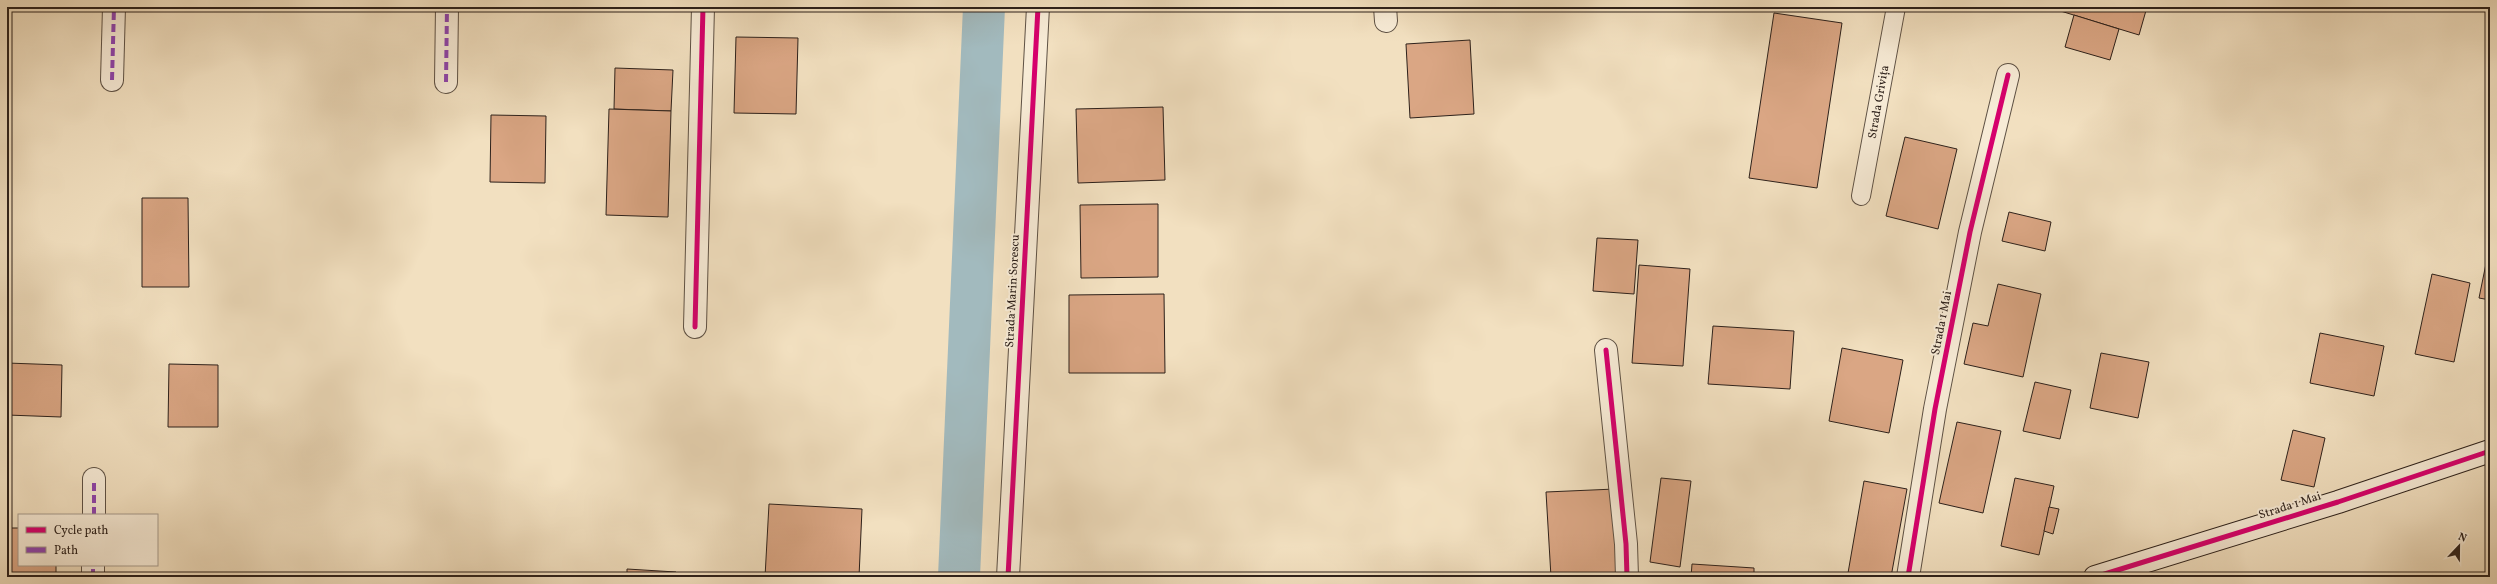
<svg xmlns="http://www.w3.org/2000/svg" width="2497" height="584" font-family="Vollkorn,serif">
<rect width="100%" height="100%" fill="#f2e0c0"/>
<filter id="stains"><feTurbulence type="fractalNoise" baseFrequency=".005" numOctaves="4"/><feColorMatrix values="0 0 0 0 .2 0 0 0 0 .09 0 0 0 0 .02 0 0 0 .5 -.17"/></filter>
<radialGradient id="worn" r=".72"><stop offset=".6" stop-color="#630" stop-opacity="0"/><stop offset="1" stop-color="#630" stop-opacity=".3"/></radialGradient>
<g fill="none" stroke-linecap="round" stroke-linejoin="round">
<!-- canal -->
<polyline stroke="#a2babe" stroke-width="42" points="959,577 984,7"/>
</g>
<!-- building -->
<g fill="#daa684" stroke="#2d211b">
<polygon points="2055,7 2147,7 2139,35 2054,9"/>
<polygon points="1774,13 1842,23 1817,188 1749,178"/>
<polygon points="2074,15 2119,29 2110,60 2065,47"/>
<polygon points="736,37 798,38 796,114 734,113"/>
<polygon points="1470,40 1474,114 1410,118 1406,44"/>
<polygon points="615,68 673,70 671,111 614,109"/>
<polygon points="1163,107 1165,180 1078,183 1076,109"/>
<polygon points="609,109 671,111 668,217 606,215"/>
<polygon points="491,115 546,116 545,183 490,182"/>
<polygon points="1905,137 1957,149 1938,229 1886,216"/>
<polygon points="142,198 188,198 189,287 142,287"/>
<polygon points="1158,204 1158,277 1081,278 1080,205"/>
<polygon points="2009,212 2051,222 2045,251 2002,241"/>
<polygon points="1597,238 1638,240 1634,294 1593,291"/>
<polygon points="2490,244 2490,300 2479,298"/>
<polygon points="1639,265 1690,269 1683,366 1632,363"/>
<polygon points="2432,274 2470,283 2454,362 2415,354"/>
<polygon points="1998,284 2041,294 2023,377 1964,364 1973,323 1988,326"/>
<polygon points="1164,294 1165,373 1069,373 1069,295"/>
<polygon points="1713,326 1794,331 1790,389 1708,384"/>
<polygon points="2320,333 2384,346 2374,396 2310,383"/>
<polygon points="1842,348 1903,360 1889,433 1829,421"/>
<polygon points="2101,353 2149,362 2138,418 2090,408"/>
<polygon points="7,363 62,365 61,417 7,415"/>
<polygon points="169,364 218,365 218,427 168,427"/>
<polygon points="2035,382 2071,390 2060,439 2023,431"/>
<polygon points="1957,422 2001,431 1983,513 1939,503"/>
<polygon points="2293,430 2325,438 2314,487 2281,480"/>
<polygon points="1661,478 1691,481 1680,567 1650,562"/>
<polygon points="2015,478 2054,486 2039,555 2001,546"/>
<polygon points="1864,481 1907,489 1891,577 1871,577 1848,573"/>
<polygon points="1615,489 1619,577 1551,577 1546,492"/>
<polygon points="769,504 862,509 859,577 765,577"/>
<polygon points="2049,507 2059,509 2053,534 2044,531"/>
<polygon points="7,528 19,528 19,565 56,565 56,577 7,577"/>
<polygon points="2490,561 2490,577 2485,577"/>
<polygon points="1692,564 1754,568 1754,577 1691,577"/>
<polygon points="627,569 676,572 676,577 627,577"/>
</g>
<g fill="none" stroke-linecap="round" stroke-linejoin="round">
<defs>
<polyline id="lane" points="1861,196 1896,7"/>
<g id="street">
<polyline points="1385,7 1386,21"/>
<polyline points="112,80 114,7"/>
<polyline points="446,82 447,7"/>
<polyline points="695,327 703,7"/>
<polyline points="1606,350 1626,544 1627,577"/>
<polyline points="94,515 94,479"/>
<polyline points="93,577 93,565"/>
<polyline points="1008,577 1038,7"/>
<polyline points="1908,577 1935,409 1970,232 2008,75"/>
</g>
<polyline id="secondary" points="2095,577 2338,502 2490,451"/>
</defs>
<!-- lane casing -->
<use href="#lane" stroke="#5e5144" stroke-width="20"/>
<!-- street casing -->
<use href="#street" stroke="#5e5144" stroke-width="24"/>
<!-- secondary casing -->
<use href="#secondary" stroke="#2d211b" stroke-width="24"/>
<!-- lane -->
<use href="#lane" stroke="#f7ebd6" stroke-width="18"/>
<!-- street -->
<use href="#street" stroke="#f7ebd6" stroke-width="22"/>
<!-- secondary -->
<use href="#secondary" stroke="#f7ebd6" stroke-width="22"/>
<!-- quiet -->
<g stroke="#8e44ad" stroke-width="4" stroke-dasharray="8 4" stroke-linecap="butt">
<polyline points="112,80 114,7"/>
<polyline points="446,82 447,7"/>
<polyline points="94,515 94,479"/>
<polyline points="93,577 93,565"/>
</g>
<defs>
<g id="cycleway">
<polyline points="695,327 703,7"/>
<polyline points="1606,350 1626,544 1627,577"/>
<polyline points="1008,577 1038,7"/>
<polyline points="1908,577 1935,409 1970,232 2008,75"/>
<polyline points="2095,577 2338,502 2490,451"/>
</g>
</defs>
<!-- cycleway casing -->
<use href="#cycleway" stroke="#f7ebd6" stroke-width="8"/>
<!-- cycleway -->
<use href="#cycleway" stroke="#d6006c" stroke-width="5"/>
</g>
<g text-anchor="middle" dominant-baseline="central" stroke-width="4" stroke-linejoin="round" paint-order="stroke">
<!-- street labels -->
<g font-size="12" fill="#2d211b" stroke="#f7ebd6">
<text transform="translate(1879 102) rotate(-80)">Strada Grivița</text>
<text transform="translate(1013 291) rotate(-87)">Strada Marin Sorescu</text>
<text transform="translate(1942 323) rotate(-79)">Strada 1 Mai</text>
<text transform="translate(2290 506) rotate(-18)">Strada 1 Mai</text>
</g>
</g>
<!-- margin -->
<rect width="2497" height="584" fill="none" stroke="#f2e0c0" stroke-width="24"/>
<rect x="8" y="8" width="2481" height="568" fill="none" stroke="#2d211b" stroke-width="2"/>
<rect x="12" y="12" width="2473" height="560" fill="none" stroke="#2d211b"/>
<!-- legend -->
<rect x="18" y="514" width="140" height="52" fill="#f7ebd6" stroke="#a69a8b"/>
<rect x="26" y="527" width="20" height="6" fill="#d6006c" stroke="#a69a8b"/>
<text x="54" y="534" font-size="12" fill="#2d211b">Cycle path</text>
<rect x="26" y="547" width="20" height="6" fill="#8e44ad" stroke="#a69a8b"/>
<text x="54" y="554" font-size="12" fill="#2d211b">Path</text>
<!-- north arrow -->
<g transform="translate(2459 546) rotate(22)" stroke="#f7ebd6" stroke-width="3" paint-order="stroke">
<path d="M0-3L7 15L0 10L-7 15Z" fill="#2d211b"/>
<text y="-6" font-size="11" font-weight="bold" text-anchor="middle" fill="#2d211b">N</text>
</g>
<rect width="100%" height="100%" filter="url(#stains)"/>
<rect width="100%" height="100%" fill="url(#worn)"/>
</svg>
